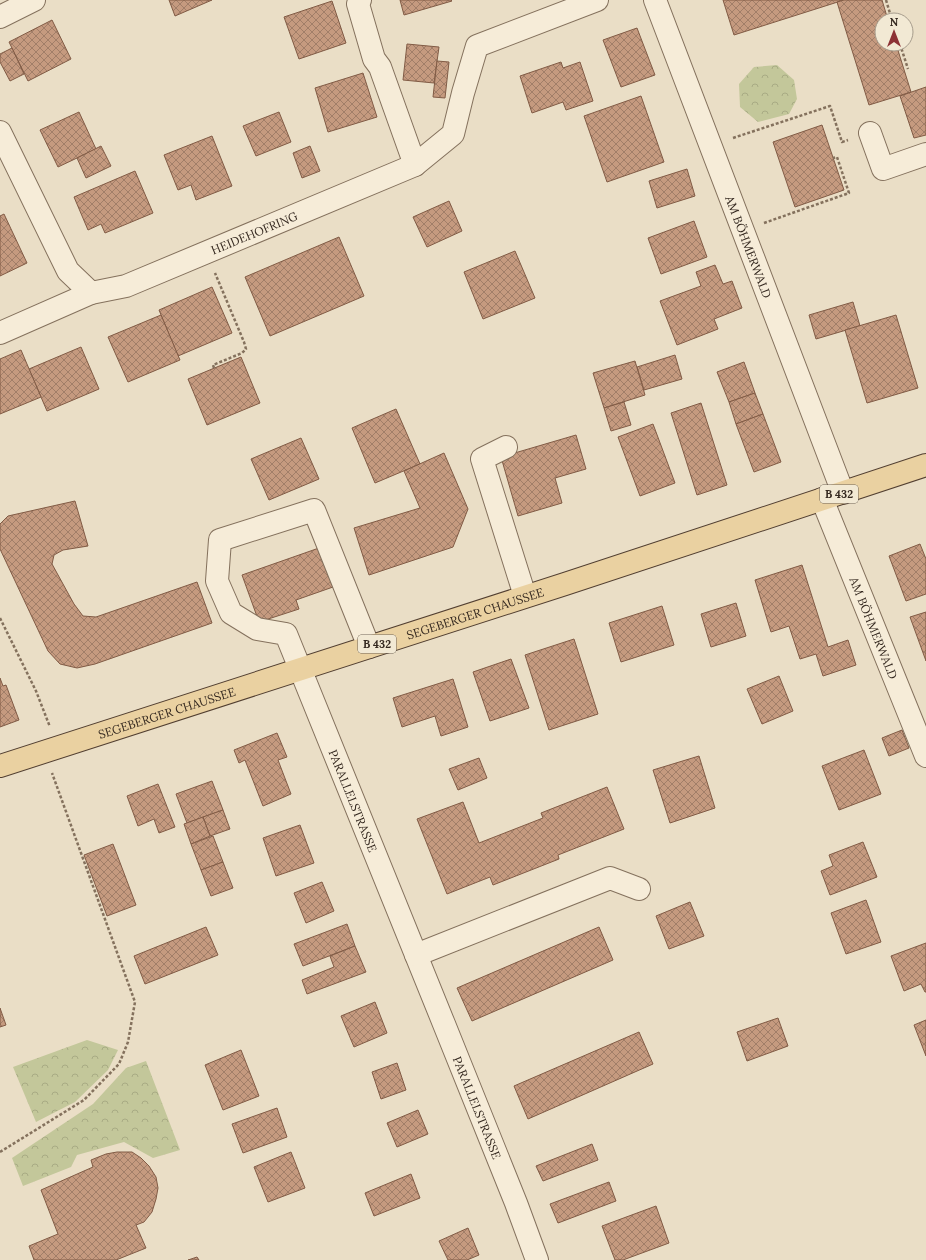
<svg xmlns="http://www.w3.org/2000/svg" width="926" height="1260" font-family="Lora,serif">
<defs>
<pattern id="park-crowns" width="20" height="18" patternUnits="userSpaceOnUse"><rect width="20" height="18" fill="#c3c79a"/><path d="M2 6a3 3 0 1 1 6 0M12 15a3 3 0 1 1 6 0" fill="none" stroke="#a8ab84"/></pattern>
<pattern id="building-cross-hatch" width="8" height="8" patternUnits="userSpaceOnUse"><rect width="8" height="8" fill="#c59a7f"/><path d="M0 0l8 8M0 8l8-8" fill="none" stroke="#a17e68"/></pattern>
</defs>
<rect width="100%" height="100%" fill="#eadec6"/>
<!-- park -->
<g fill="url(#park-crowns)">
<polygon points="777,65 794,80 797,99 789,114 758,122 740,107 739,84 754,67"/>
<polygon points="87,1040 118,1050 108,1070 75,1102 36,1122 13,1067"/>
<polygon points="146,1061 180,1150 153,1158 124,1142 77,1155 71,1167 23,1186 12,1158 93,1104 126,1068"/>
</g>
<!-- building -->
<g fill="url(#building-cross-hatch)" stroke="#815b45">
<polygon points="169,0 212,0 175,16"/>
<polygon points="400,0 451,0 452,1 404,15"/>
<polygon points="723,0 844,0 734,35"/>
<polygon points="844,0 882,0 888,20 882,20 882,44 896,44 911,92 869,105 837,2"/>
<polygon points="332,1 346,43 299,59 284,17"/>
<polygon points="52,20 71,59 28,81 9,42"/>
<polygon points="637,28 655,75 621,87 603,40"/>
<polygon points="407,44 439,47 434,83 403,80"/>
<polygon points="12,48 24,74 10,81 0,62 0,54"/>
<polygon points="437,61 449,62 445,98 433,97"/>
<polygon points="561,62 563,68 580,62 593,101 566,110 563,102 532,113 520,76"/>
<polygon points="363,73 377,117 328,132 315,88"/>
<polygon points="926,87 926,135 914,138 900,96"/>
<polygon points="641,96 664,162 607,182 584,116"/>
<polygon points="79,112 96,149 58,167 40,130"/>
<polygon points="279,112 291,142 256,156 243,126"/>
<polygon points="822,125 844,190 795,207 773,142"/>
<polygon points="212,136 232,186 196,200 191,185 178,190 164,155"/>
<polygon points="101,146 111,166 86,178 77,158"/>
<polygon points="310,146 320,171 302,178 293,153"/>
<polygon points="687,169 695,196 657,208 649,181"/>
<polygon points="135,171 153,213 105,233 101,224 88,230 74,197"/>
<polygon points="449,201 462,231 427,247 413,217"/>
<polygon points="4,214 27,263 0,276 0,216"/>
<polygon points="694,221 707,257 661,274 648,238"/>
<polygon points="339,237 364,296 270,336 245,277"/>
<polygon points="515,251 535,298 483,319 464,272"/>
<polygon points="715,265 723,284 732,281 742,308 714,319 718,329 677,345 660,301 701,286 696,272"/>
<polygon points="212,287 232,333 178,356 159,310"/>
<polygon points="853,302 860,326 816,339 809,315"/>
<polygon points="161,315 180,360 128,382 108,337"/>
<polygon points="896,315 918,388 867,403 845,330"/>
<polygon points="81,347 99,389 47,411 29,369"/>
<polygon points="21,350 41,397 0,414 0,359"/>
<polygon points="675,355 682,379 644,390 637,367"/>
<polygon points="241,357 260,403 207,425 188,379"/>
<polygon points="635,361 645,395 604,408 593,373"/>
<polygon points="744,362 755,393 729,402 717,372"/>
<polygon points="755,393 763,414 736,424 729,402"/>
<polygon points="624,402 631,425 611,431 604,408"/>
<polygon points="701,403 727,485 697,495 671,413"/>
<polygon points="396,409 420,464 375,483 352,428"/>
<polygon points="763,414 781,462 754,472 736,424"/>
<polygon points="653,424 675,483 640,496 618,437"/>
<polygon points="576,435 586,469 555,478 562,503 518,516 501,457"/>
<polygon points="301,438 319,479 269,500 251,459"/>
<polygon points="444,453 468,509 453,547 369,575 354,528 420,508 404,471"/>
<polygon points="75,501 88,546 63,550 54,555 52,564 74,604 83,616 96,617 197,582 212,623 95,664 77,668 60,664 48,651 0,549 0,524 8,516"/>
<polygon points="920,544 926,559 926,594 906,601 889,556"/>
<polygon points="319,548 333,587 296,600 299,609 259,622 242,575"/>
<polygon points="802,565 828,647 848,640 856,665 823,676 816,654 800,659 789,626 771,632 755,580"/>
<polygon points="736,603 746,636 711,647 701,614"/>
<polygon points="662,606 674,645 621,662 609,623"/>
<polygon points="926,612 926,661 910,617"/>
<polygon points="574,639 598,714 549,730 525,655"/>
<polygon points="511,659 529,708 490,721 473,672"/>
<polygon points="779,676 793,711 762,724 747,689"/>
<polygon points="0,678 3,686 6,685 19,720 0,727"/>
<polygon points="453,679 468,727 441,736 435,716 402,727 393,698"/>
<polygon points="902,730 909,748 889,756 882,738"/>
<polygon points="277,733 287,757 278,760 291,794 263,806 245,760 239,763 234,750"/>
<polygon points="864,750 881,794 839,810 822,766"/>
<polygon points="699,756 715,808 670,823 653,770"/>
<polygon points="479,758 487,778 458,790 449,769"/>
<polygon points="212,781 223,810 187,823 176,794"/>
<polygon points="158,784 175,827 159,833 154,819 138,826 127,796"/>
<polygon points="607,787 624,829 558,855 559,859 493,885 490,877 447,894 417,819 463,802 479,843 543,818 541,813"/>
<polygon points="223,810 230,829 210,836 203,817"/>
<polygon points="203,817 210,836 191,844 184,824"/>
<polygon points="300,825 314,863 276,876 263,838"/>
<polygon points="213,836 223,862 201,870 191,844"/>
<polygon points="863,842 877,877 830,895 821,871 833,866 829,855"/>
<polygon points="113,844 136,905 107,916 84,855"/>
<polygon points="223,862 233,888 211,896 201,870"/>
<polygon points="322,882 334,911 306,923 294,893"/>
<polygon points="866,900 881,942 846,954 831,913"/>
<polygon points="690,902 704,936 669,949 656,916"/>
<polygon points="347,924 355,946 303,966 294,944"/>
<polygon points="206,927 218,955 145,984 134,956"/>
<polygon points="599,927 613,960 472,1021 457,988"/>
<polygon points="926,943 926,992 925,992 921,984 904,991 891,956"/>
<polygon points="355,946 366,972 307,994 302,980 334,967 330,956"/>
<polygon points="375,1002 387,1033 354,1047 341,1016"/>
<polygon points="0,1008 6,1025 0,1027"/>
<polygon points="778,1018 788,1046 747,1061 737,1032"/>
<polygon points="926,1020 926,1056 914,1025"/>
<polygon points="639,1032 653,1064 528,1119 514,1086"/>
<polygon points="241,1050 259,1096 223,1110 205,1065"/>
<polygon points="397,1063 406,1090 381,1099 372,1072"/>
<polygon points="277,1108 287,1137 243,1153 232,1124"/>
<polygon points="418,1110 428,1134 397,1147 387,1123"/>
<polygon points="592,1144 598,1160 543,1181 536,1166"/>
<polygon points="117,1152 132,1152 141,1158 149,1166 156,1177 158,1188 156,1199 152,1212 144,1222 136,1225 146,1248 116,1260 34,1260 29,1246 58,1234 41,1190 93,1167 91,1160 106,1154"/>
<polygon points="291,1152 305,1188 268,1202 254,1167"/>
<polygon points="411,1174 420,1198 374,1216 365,1193"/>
<polygon points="609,1182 616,1201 558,1223 550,1204"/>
<polygon points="656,1206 669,1243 623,1260 615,1260 602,1226"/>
<polygon points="468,1228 479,1255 467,1260 448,1260 439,1241"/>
<polygon points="197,1257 199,1260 188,1260"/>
</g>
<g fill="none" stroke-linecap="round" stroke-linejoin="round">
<defs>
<g id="minor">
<polyline points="360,0 358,4 374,59 380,67 415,165"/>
<path id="s1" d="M655 0 843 493"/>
<polyline points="0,17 34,0"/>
<path id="s2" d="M0 132 68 271 91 293 126 286 415 165 453 134 463 93 477 46 597 0"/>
<polyline points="870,133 883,169 926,154"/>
<polyline points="0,333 91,293"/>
<polyline points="506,447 482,459 525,596"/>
<path id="s3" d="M822 499 926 756"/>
<path id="s4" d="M369 647 314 510 220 540 217 581 231 613 257 629 286 634 444 1024 516 1203 537 1260"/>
<polyline points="416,955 610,878 639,889"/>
</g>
<g id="major">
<path id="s5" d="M0 766 565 584 926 465"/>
</g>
</defs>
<!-- minor casing -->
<use href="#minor" stroke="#84715d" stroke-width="24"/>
<!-- major casing -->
<use href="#major" stroke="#523f31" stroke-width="24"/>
<!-- path -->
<g stroke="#84715d" stroke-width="2.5" stroke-dasharray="3 2" stroke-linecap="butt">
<polyline points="886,0 892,20"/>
<polyline points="900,44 908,69"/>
<polyline points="733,138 830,106 842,142 848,140"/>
<polyline points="764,223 849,193 837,157 833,158"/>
<polyline points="214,368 213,365 242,353 246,349 244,342 215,273"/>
<polyline points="0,618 36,691 50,727"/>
<polyline points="0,1152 84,1100 119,1064 128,1042 135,1002 52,773"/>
</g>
<!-- minor -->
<use href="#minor" stroke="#f6ecd8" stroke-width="22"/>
<!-- major -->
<use href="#major" stroke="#ead1a1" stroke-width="22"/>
</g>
<g text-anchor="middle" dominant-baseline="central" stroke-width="3.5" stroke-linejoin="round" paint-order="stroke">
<!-- shield labels -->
<g fill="#f2e9d4" stroke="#6e6356" stroke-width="1">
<rect x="820" y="485" width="38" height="18" rx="3"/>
<rect x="358" y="635" width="38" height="18" rx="3"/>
</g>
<g font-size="11" font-weight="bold" fill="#352920">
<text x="839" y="494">B 432</text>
<text x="377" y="644">B 432</text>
</g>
<!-- street labels -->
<g font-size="12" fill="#352920" stroke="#f2e9d4">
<text stroke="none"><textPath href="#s2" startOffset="361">HEIDEHOFRING</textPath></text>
<text stroke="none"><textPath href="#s1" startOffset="264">AM BÖHMERWALD</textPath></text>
<text stroke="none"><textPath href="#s5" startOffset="499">SEGEBERGER CHAUSSEE</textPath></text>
<text stroke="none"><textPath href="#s3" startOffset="139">AM BÖHMERWALD</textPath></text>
<text stroke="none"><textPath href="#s5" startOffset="175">SEGEBERGER CHAUSSEE</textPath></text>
<text stroke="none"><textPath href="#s4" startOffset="562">PARALLELSTRASSE</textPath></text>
<text stroke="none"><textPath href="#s4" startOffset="893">PARALLELSTRASSE</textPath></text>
</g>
</g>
<!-- north arrow -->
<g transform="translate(894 32)"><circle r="19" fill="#f2e9d4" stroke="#a69c8c"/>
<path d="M0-3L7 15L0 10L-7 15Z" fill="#8d3235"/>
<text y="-6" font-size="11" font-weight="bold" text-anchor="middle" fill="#352920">N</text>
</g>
</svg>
